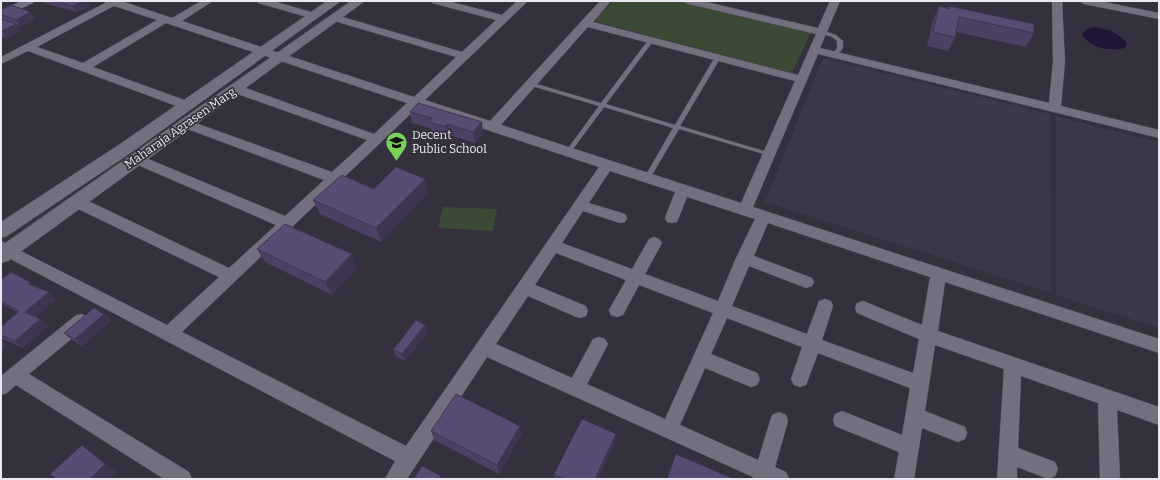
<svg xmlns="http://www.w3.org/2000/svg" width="1160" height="480" font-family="Bitter,serif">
<rect width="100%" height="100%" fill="#34303d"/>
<!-- built -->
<g fill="#3d374a">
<polygon points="823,58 1050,114 1051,293 765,202"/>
<polygon points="1056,116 1159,142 1159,328 1056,295"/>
</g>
<!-- green -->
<g fill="#3a4a34">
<polygon points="613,1 679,1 811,33 792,73 594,21"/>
<polygon points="443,207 497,209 493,231 438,228"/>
</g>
<!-- water -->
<path fill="#201437" d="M1094 27C1106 29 1121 33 1127 44L1125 48C1109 51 1091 49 1082 34L1087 29Z"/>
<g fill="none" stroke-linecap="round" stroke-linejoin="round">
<defs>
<g id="service">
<polygon points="822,30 836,35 843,41 843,48 837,56 833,56 832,55 837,48 837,41 832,37 820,33 820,31"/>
<polygon points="651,38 654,40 606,104 675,125 715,57 716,56 720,56 721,57 680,126 771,153 772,154 771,155 767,155 679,129 649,180 645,180 644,178 673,128 604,107 570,153 566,153 565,152 566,151 599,106 529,85 529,83 533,83 601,103 649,39"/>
</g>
<g id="minor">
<polygon points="21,1 34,1 33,3 1,18 1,11"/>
<path d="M104 1H121L172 18 201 1H213L182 21 414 97 456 57 331 20 330 18 331 16H339L462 52 496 20 432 3 431 1H448L502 15 517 1H528L425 100 490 121 600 1H611L593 22 798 75 816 34 685 3 684 1H702L818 28 830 1H840L820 48 1049 103 1053 62 1052 1H1062L1065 62 1061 106 1159 130V138L818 54 753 207 1159 339V353L945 282 938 331 1159 407V425L1117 410 1120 479H1100L1098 403 1021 376 1018 448 1055 462 1058 469 1055 476 1048 479 1017 467V479H997L1004 369 935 345 925 411 965 427 967 433 965 439 958 442 922 428 914 479H894L899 452 835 426 833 420 835 414 842 411 902 435 910 388 818 353 806 385 800 387 794 385 791 379 802 347 727 318 711 354 757 373 760 379 757 385 751 387 705 368 680 425 758 460 772 415 779 412 786 415 788 421 775 467 786 472 789 479H752L753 477 487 357 407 479H385L395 461 1 254V241L167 325 219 277 72 206 70 202 72 198 77 197 82 198 229 268 276 225 131 162 129 159 131 156 136 155 141 156 285 216 324 180 182 127 180 124 182 121H190L332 172 367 140 232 92 230 89 232 86H240L374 134 407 103 166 23 93 67 190 102 192 105 190 108H182L28 51 1 64V57L105 3ZM114 6 157 20 83 63 37 47ZM588 27 795 81 741 203 501 125ZM418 107 599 167 406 446 182 332ZM610 171 675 192 665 218 667 222 672 223 677 222 687 197 755 219 736 258 718 301 645 274 662 243 659 239 654 237 649 239 632 269 562 243 583 211 620 223 625 222 627 218 625 214 589 203ZM768 223 930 277 922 325 863 301 857 303 855 308 857 313 919 339 913 373 822 340 833 306 831 301 825 299 819 301 807 334 732 306 749 266 806 288 812 286 814 282 812 278 754 256ZM556 253 626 280 609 310 611 315 617 317 623 315 639 285 713 313 665 419 587 384 608 344 605 339 599 337 593 339 572 378 496 344 528 296 574 316 580 318 586 316 588 311 586 306 535 285Z"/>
<polygon points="257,1 273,1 318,14 319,16 314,19 258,3"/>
<polygon points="1079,1 1099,1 1159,13 1159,19 1084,4"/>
<polygon points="81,314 87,316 89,321 87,326 29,374 189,472 192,479 164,479 16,385 7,393 1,395 1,376 75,316"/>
</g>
<g id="tertiary">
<polygon points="327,1 341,1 132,152 7,236 1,238 1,222 120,144"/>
<polygon points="351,1 365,1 8,261 1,263 1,246"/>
</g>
</defs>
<!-- service casing -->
<use href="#service" stroke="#514e59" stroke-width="1"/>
<!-- minor casing -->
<use href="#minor" stroke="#514e59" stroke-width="1"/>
<!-- tertiary casing -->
<use href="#tertiary" stroke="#514e59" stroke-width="1"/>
<!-- service -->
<use href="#service" fill="#736f7e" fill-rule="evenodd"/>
<!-- minor -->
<use href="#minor" fill="#736f7e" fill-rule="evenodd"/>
<!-- tertiary -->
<use href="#tertiary" fill="#736f7e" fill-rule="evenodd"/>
</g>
<!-- wall -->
<g fill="#4c4164">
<polygon points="37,1 87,1 90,6 77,12"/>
<polygon points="939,6 948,8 949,6 1034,33 1026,47 956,32 955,37 948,51 927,46 933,20"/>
<polygon points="1,10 36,19 21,27 17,25 21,31 7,38 1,36"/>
<polygon points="410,112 483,133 475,143 450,135 448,138 432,133 430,128 412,123"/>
<polygon points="425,179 428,193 381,242 320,214 313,200"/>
<polygon points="257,249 357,268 332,295 265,262"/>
<polygon points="1,279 34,286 56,299 36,317 40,319 48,326 23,348 3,339 1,337 1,327 18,313 1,303"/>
<polygon points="104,314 111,321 82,346 72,340 64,333"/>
<polygon points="425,325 428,331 405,361 396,356 393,350"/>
<polygon points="431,431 522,434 499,474 434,440"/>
<polygon points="616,434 615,443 598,479 554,479 554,474"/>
</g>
<!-- shaded-wall -->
<g fill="#3e3551">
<polygon points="83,1 87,1 90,6 77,12 73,6"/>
<polygon points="31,12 36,19 21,27 16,20"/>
<polygon points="16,24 21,31 7,38 2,31"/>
<polygon points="482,122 483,133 475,143 473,132"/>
<polygon points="447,124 450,135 448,138 446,127"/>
<polygon points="425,179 428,193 381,242 376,228"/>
<polygon points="352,254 357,268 332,295 325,282"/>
<polygon points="30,282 37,289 28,284"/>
<polygon points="49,292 56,299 33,319 25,312"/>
<polygon points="104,314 111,321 82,346 75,339"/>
<polygon points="40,319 48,326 23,348 15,341"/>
<polygon points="425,325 428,331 405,361 402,354"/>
<polygon points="1,340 8,346 1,351"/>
<polygon points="520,426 522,434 499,474 497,465"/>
<polygon points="616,434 615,443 598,479 595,479"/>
<polygon points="82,445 94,454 117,472 110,479 90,479"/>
</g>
<!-- building -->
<g fill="#584c74" stroke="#3e3551">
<polygon points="56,1 83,1 73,6"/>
<polygon points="11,5 31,12 16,20 1,14 1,10"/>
<polygon points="939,6 949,9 949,6 1034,24 1034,33 959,17 955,37 933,32"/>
<polygon points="1,19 16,24 2,31 1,31"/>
<polygon points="418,103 482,122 473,132 447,124 446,127 429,122 432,118 410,112"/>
<polygon points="396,167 425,179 376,228 313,200 342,175 374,189"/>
<polygon points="285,224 352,254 325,282 257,249"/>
<polygon points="11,272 30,282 28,284 49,292 25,312 40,319 15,341 1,335 1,327 19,311 1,301 1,279"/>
<polygon points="94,308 104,314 75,339 64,333"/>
<polygon points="416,320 425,325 402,354 393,350"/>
<polygon points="456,394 520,426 497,465 431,431"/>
<polygon points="582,419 616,434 595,479 564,479 554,474"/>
<polygon points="82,445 105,464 90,479 56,479 50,474"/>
<polygon points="676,454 734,479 667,479"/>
<polygon points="422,466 441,476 439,479 414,479"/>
</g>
<!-- icons -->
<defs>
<symbol id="school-pin" viewBox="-11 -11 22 30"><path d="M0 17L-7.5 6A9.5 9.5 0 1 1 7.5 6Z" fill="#78d158" stroke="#34303d"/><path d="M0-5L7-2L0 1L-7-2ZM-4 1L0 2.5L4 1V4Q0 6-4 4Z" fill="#111"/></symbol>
</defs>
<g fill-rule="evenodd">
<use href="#school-pin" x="384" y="130" width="25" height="34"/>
</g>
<g text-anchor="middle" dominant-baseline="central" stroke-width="3.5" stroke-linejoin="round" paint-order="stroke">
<!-- street labels -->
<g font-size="12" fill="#eae8f0" stroke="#34303d">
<text transform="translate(180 128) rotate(-35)">Maharaja Agrasen Marg</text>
</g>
<!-- poi labels -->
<g font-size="12" fill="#eae8f0" stroke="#34303d" text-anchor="start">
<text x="412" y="135">Decent<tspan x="412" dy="14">Public School</tspan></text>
</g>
</g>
<!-- border -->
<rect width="1160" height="480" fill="none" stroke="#eae8f0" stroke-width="4"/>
</svg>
